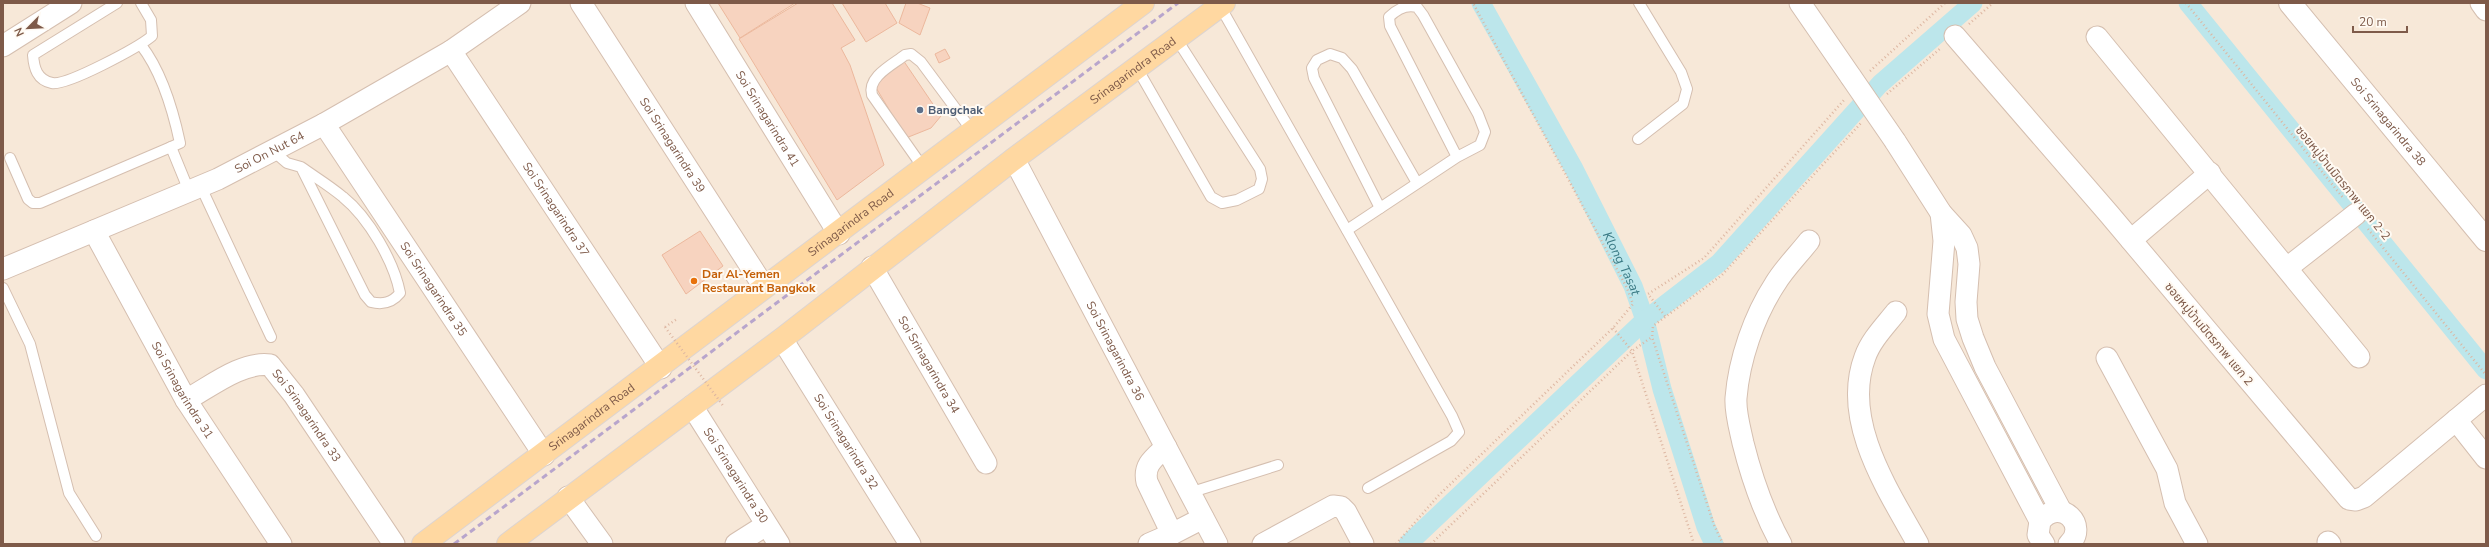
<svg xmlns="http://www.w3.org/2000/svg" width="2489" height="547" font-family="'Nunito Sans','Noto Sans Thai',sans-serif">
<rect width="100%" height="100%" fill="#fef6eb"/>
<!-- residential -->
<rect fill="#f7e8d8" x="3" y="3" width="2483" height="541"/>
<g fill="none" stroke-linecap="round" stroke-linejoin="round">
<!-- canal -->
<g stroke="#bce6eb" stroke-width="19">
<path id="s1" d="M1481 3 1574 169 1633 286 1645 320 1662 389 1706 527 1714 544"/>
<polyline points="2188,3 2486,370"/>
<polyline points="1408,544 1645,320 1719,263 1880,84 1973,3"/>
</g>
</g>
<!-- building -->
<g fill="#f7d3bf" stroke="#ecb89d">
<polygon points="718,3 795,3 740,38"/>
<polygon points="798,3 832,3 855,40 841,48 850,65 884,165 837,200 739,39"/>
<polygon points="842,3 885,3 897,23 866,42"/>
<polygon points="906,3 917,3 930,8 920,35 899,23"/>
<polygon points="945,49 950,58 939,63 935,54"/>
<polygon points="903,60 941,116 931,128 906,138 875,86"/>
<polygon points="700,231 723,266 686,294 662,255"/>
</g>
<g fill="none" stroke-linecap="round" stroke-linejoin="round">
<defs>
<g id="service">
<path d="M117 3 33 55C34 68 37 80 52 83 67 86 139 47 152 36L151 20 141 3"/>
<polyline points="1220,6 1452,416 1459,432 1451,441 1368,488"/>
<path d="M141 45C162 72 173 110 180 143L171 147"/>
<polyline points="1137,68 1211,197 1222,203 1237,200 1259,189 1262,179 1260,169 1176,38"/>
<polyline points="1638,139 1683,104 1687,89 1681,72 1639,3"/>
<path d="M273 151 287 163 301 167 365 295 371 302C383 305 392 303 400 293 394 262 369 218 343 197 330 186 315 177 301 167"/>
<polyline points="10,158 28,199 33,203 40,203 171,147 189,191"/>
<path d="M924 169 872 95C867 77 892 65 905 55L911 54 921 62 973 132"/>
<polyline points="201,187 271,337"/>
<polyline points="1380,208 1314,78 1312,68 1317,60 1330,54 1342,58 1352,69 1417,183"/>
<path d="M1347 230 1457 157 1480 145 1485 132 1478 114 1423 15 1417 7C1406 4 1397 9 1389 17L1390 26 1457 157"/>
<polyline points="3,288 30,344 69,493 96,536"/>
<polyline points="1189,493 1278,465"/>
</g>
<g id="minor">
<path id="s2" d="M581 3 764 287"/>
<path id="s3" d="M696 3 839 234"/>
<polyline points="1800,3 1851,77"/>
<polyline points="2481,3 2486,10"/>
<polyline points="1955,36 2109,214 2349,499 2356,500 2364,497 2486,395"/>
<polyline points="2097,37 2359,357"/>
<polyline points="3,46 71,3"/>
<path id="s4" d="M451 51 661 368"/>
<path id="s5" d="M324 124 544 455"/>
<polyline points="1895,141 1941,213 1961,235 1967,248 1969,264 1966,302 1967,319 1973,338 1985,367 2061,511"/>
<path id="s6" d="M1014 159 1217 544"/>
<polyline points="1941,213 1944,241 1938,314 1944,339 2040,521"/>
<path id="s7" d="M94 231 186 400 281 544"/>
<polyline points="2131,240 2210,173"/>
<path id="s8" d="M872 267 986 463"/>
<polyline points="2287,268 2356,214"/>
<path id="s9" d="M3 269 218 179 324 124 451 51 520 3"/>
<path d="M1896 312C1885 326 1871 340 1865 357 1841 421 1888 490 1918 544"/>
<path id="s10" d="M782 339 910 544"/>
<polyline points="2107,358 2167,469 2175,503 2197,544"/>
<path id="s11" d="M186 400C210 387 242 361 270 365L294 395 394 544"/>
<path id="s12" d="M692 406 779 544"/>
<polyline points="2456,420 2486,458"/>
<path d="M1166 447C1154 458 1143 465 1147 482L1172 534 1203 518"/>
<polyline points="568,497 602,544"/>
<polyline points="2328,542 2330,544"/>
<polyline points="736,544 766,525"/>
<polyline points="1149,544 1172,534"/>
<polyline points="1263,544 1333,506 1341,507 1346,512 1363,544"/>
<path d="M1781 544C1763 511 1752 479 1743 443 1740 429 1735 412 1736 398 1739 360 1754 316 1775 284 1784 269 1798 255 1809 241"/>
<path d="M2044 544 2038 535 2040 521C2061 496 2089 526 2069 544"/>
</g>
<g id="tertiary">
<path id="s13" d="M2290 3 2486 240"/>
</g>
<g id="primary">
<path id="s14" d="M423 544 1143 3"/>
<path id="s15" d="M508 544 782 339 1014 159 1224 3"/>
</g>
</defs>
<!-- service casing -->
<use href="#service" stroke="#d5bfb0" stroke-width="12"/>
<!-- minor casing -->
<use href="#minor" stroke="#d5bfb0" stroke-width="23"/>
<!-- tertiary casing -->
<use href="#tertiary" stroke="#d5bfb0" stroke-width="24"/>
<!-- primary casing -->
<use href="#primary" stroke="#ddd4d0" stroke-width="24"/>
<!-- path -->
<g stroke="#ddb6a1" stroke-width="2.5" stroke-dasharray="1 3" stroke-linecap="butt">
<polyline points="2186,3 2344,199"/>
<polyline points="1969,24 1993,3"/>
<polyline points="1870,71 1945,3"/>
<polyline points="1887,94 1941,48"/>
<polyline points="2368,229 2486,375"/>
<polyline points="1665,316 1648,294 1704,258 1844,100"/>
<polyline points="665,327 677,319"/>
<polyline points="1613,328 1632,351 1694,544"/>
<polyline points="1396,544 1439,495 1613,328 1633,304 1627,288 1473,3"/>
<polyline points="1431,544 1632,351 1652,337"/>
<polyline points="1723,544 1714,525 1652,337 1653,326 1722,275 1861,123"/>
</g>
<!-- service -->
<use href="#service" stroke="#fff" stroke-width="10"/>
<!-- minor -->
<use href="#minor" stroke="#fff" stroke-width="21"/>
<!-- tertiary -->
<use href="#tertiary" stroke="#fff" stroke-width="22"/>
<!-- primary -->
<use href="#primary" stroke="#ffd8a1" stroke-width="22"/>
<!-- rail -->
<polyline stroke="#b8a5cc" stroke-width="3" stroke-dasharray="6 4" stroke-linecap="butt" points="454,544 1178,3"/>
<defs>
<polyline id="minor-bridge" points="1851,77 1895,141"/>
</defs>
<!-- minor-bridge casing -->
<use href="#minor-bridge" stroke="#d5bfb0" stroke-width="23" stroke-linecap="butt"/>
<!-- path-bridge -->
<polyline stroke="#ddb6a1" stroke-width="2.5" stroke-dasharray="1 3" stroke-linecap="butt" points="665,327 724,407"/>
<!-- minor-bridge -->
<use href="#minor-bridge" stroke="#fff" stroke-width="21"/>
</g>
<!-- markers -->
<circle fill="#5c6f8a" stroke="#fffaf3" stroke-width="1.5" cx="920" cy="110" r="4"/>
<circle fill="#e8710a" stroke="#fffaf3" stroke-width="1.5" cx="694" cy="281" r="4"/>
<g text-anchor="middle" dominant-baseline="central" stroke-width="4" stroke-linejoin="round" paint-order="stroke">
<!-- street labels -->
<g font-size="12" fill="#7e5a49" stroke="#fffaf3">
<text stroke="none"><textPath href="#s15" startOffset="784">Srinagarindra Road</textPath></text>
<text stroke="none"><textPath href="#s3" startOffset="136">Soi Srinagarindra 41</textPath></text>
<text stroke="none"><textPath href="#s13" startOffset="154">Soi Srinagarindra 38</textPath></text>
<text stroke="none"><textPath href="#s2" startOffset="169">Soi Srinagarindra 39</textPath></text>
<text stroke="none"><textPath href="#s9" startOffset="291">Soi On Nut 64</textPath></text>
<text transform="translate(2343 183) rotate(51)">ซอยหมู่บ้านมิตรภาพ แยก 2-2</text>
<text stroke="none"><textPath href="#s4" startOffset="190">Soi Srinagarindra 37</textPath></text>
<text stroke="none"><textPath href="#s14" startOffset="535">Srinagarindra Road</textPath></text>
<text stroke="none"><textPath href="#s5" startOffset="198">Soi Srinagarindra 35</textPath></text>
<text transform="translate(2209 334) rotate(50)">ซอยหมู่บ้านมิตรภาพ แยก 2</text>
<text stroke="none"><textPath href="#s6" startOffset="217">Soi Srinagarindra 36</textPath></text>
<text stroke="none"><textPath href="#s8" startOffset="113">Soi Srinagarindra 34</textPath></text>
<text stroke="none"><textPath href="#s7" startOffset="182">Soi Srinagarindra 31</textPath></text>
<text stroke="none"><textPath href="#s11" startOffset="155">Soi Srinagarindra 33</textPath></text>
<text stroke="none"><textPath href="#s14" startOffset="211">Srinagarindra Road</textPath></text>
<text stroke="none"><textPath href="#s10" startOffset="121">Soi Srinagarindra 32</textPath></text>
<text stroke="none"><textPath href="#s12" startOffset="82">Soi Srinagarindra 30</textPath></text>
</g>
<!-- service labels -->
<g font-size="12" font-weight="bold" fill="#4e5e75" stroke="#fffaf3" text-anchor="start">
<text x="928" y="110">Bangchak</text>
</g>
<!-- food labels -->
<g font-size="12" font-weight="bold" fill="#c56008" stroke="#fffaf3" text-anchor="start">
<text x="702" y="274">Dar Al-Yemen<tspan x="702" dy="14">Restaurant Bangkok</tspan></text>
</g>
<!-- water labels -->
<g font-size="13" font-style="italic" fill="#3a7a84" stroke="#fffaf3">
<text stroke="none"><textPath href="#s1" startOffset="296">Klong Tasat</textPath></text>
</g>
</g>
<!-- border -->
<rect width="2489" height="547" fill="none" stroke="#7e5a49" stroke-width="8"/>
<!-- north arrow -->
<g transform="translate(28 28) rotate(246)" stroke="#fffaf3" stroke-width="3" paint-order="stroke">
<path d="M0-3L7 15L0 10L-7 15Z" fill="#7e5a49"/>
<text y="-6" font-size="11" font-weight="bold" text-anchor="middle" fill="#7e5a49">N</text>
</g>
<!-- scale -->
<path d="M2353 26v6h54v-6" fill="none" stroke="#7e5a49" stroke-width="2"/>
<text x="2359" y="26" font-size="12" fill="#7e5a49" stroke="#fffaf3" stroke-width="3" paint-order="stroke">20 m</text>
</svg>
